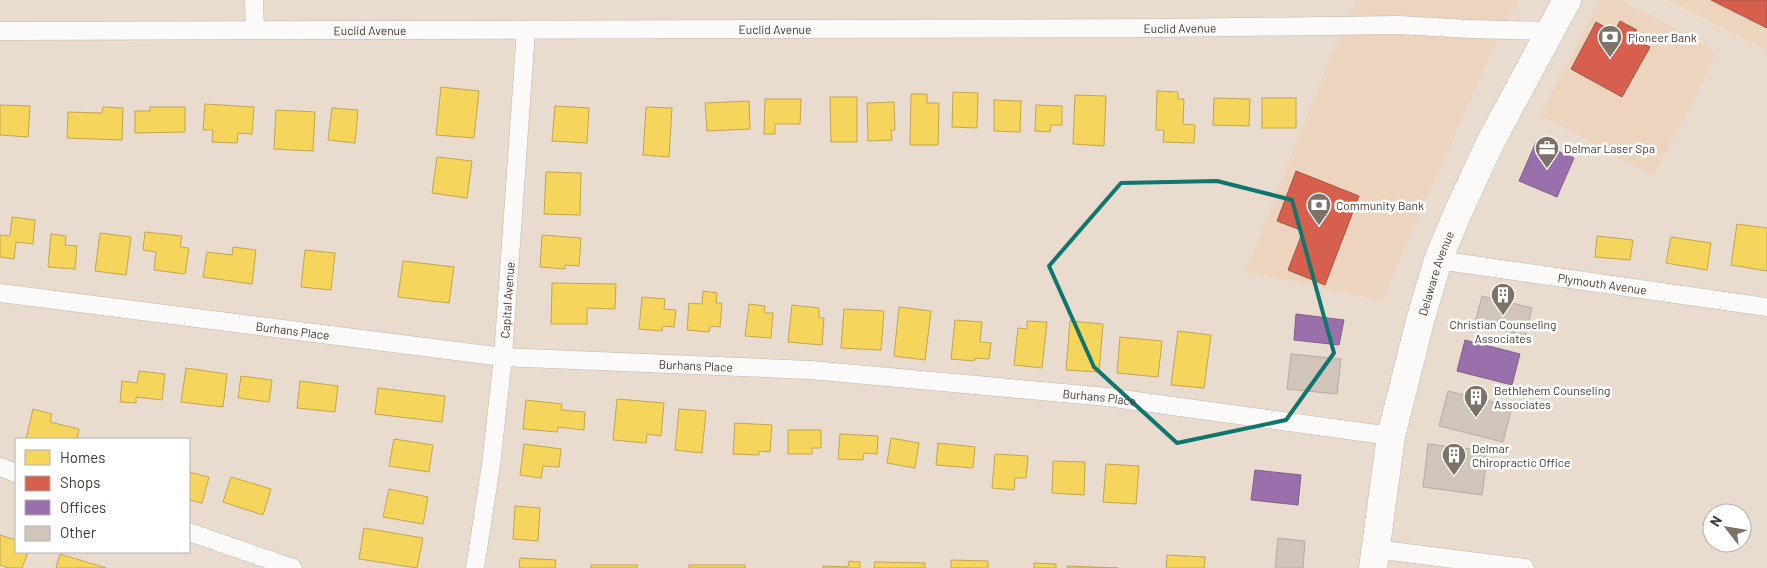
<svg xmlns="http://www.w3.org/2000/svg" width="1767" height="568" font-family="Barlow,sans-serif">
<rect width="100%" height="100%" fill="#eadbcf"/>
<!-- built -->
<g fill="#edd4bf">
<polygon points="1357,0 1519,0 1492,51 1382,300 1245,272 1338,39"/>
<polygon points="1600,0 1622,0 1718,52 1654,176 1540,115"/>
<polygon points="1668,0 1767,0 1767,51"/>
</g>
<!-- homes -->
<g fill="#f6d55c" stroke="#c1a64f">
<polygon points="441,87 479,91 474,138 436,135"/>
<polygon points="1157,91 1178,92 1178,99 1184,99 1183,124 1195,125 1194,143 1163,142 1164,130 1156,130"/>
<polygon points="953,92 978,93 977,128 952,127"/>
<polygon points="911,94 927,94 927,103 939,103 938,145 910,145"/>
<polygon points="1075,95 1106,96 1104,146 1073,144"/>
<polygon points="830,97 857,97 857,142 831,142"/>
<polygon points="1214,98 1250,99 1249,126 1213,125"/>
<rect x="1262" y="98" width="34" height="30"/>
<polygon points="765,99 801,99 800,124 775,124 775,134 764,134"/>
<polygon points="994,100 1021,101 1020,132 994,131"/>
<polygon points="749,101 750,129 707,131 705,103"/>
<polygon points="894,102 895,130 891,130 892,140 868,141 867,103"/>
<polygon points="205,104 254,107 252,134 238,133 237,143 212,142 213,130 203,130"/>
<polygon points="0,105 30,106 28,137 0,135"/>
<polygon points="1036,105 1062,106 1062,125 1051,125 1050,132 1035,131"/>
<polygon points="555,106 589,108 587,143 552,141"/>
<polygon points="103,107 123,108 122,140 67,138 68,112 102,113"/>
<polygon points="150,107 185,107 185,132 135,133 135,111 150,111"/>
<polygon points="646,107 672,108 669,157 643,155"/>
<polygon points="332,108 358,110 355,143 328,140"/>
<polygon points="276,110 315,112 313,151 274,149"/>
<polygon points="437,157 472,161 467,198 432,193"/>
<polygon points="546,172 581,173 580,215 544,214"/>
<polygon points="12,217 35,220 33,244 16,242 14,259 0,257 0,235 10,236"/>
<polygon points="1737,224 1767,228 1767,271 1731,265"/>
<polygon points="145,232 182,236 180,247 189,248 185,274 154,270 156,252 143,250"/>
<polygon points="100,233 131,237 126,275 95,271"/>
<polygon points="51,234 66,236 65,245 77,246 75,269 48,267"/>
<polygon points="542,235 581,238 579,266 565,265 565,269 540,267"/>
<polygon points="1597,236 1633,240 1630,260 1595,257"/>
<polygon points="1671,237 1711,243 1707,270 1666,263"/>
<polygon points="233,247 256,250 252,284 203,277 207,252 232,255"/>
<polygon points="305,250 335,253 331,290 301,287"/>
<polygon points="403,261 454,267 449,303 398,297"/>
<polygon points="552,283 616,284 615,309 587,308 587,324 551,324"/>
<polygon points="703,291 717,293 716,303 722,303 720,327 710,326 709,332 687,330 689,303 702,304"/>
<polygon points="642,297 665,299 664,309 676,310 674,327 662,326 662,331 639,329"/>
<polygon points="749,304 765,306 764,313 773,313 771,338 745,336"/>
<polygon points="792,305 819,308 819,318 824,318 822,345 788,342"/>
<polygon points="899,307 931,311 925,360 894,356"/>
<polygon points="844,309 884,311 881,350 841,348"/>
<polygon points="955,320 982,322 980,342 991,343 989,359 975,358 974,361 951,359"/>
<polygon points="1027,321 1047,322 1042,368 1014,365 1018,328 1027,329"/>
<polygon points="1070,321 1103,324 1099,372 1066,370"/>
<polygon points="1178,331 1211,335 1204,388 1171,385"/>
<polygon points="1120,337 1162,341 1158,377 1117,373"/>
<polygon points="186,368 227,374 223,407 181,402"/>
<polygon points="139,371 165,374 162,400 136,397 136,403 120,402 122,381 137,383"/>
<polygon points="241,376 272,380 269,402 238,398"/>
<polygon points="300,381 338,386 335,412 297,408"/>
<polygon points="378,388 445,396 442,422 375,414"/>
<polygon points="617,399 664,403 661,436 647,434 646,443 613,440"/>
<polygon points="526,400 562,404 561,410 585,412 584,430 558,427 557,432 523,429"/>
<polygon points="33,409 52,414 50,422 79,429 77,439 26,439"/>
<polygon points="679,409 706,411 702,453 675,450"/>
<polygon points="735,423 772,425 770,452 759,451 759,455 733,454"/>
<polygon points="788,430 821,430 821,448 812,448 812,454 788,454"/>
<polygon points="840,434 878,436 877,454 864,453 863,460 838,459"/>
<polygon points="891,438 919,443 915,468 887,463"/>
<polygon points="394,439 433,445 429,472 389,466"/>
<polygon points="938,443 975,447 973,468 936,465"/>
<polygon points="524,444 561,449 559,467 543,466 541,478 520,475"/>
<polygon points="995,454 1028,456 1026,478 1015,478 1014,490 992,488"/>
<polygon points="1053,461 1085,462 1084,495 1052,493"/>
<polygon points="1106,464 1139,466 1136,504 1103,502"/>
<polygon points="189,472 209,477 202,503 189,500"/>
<polygon points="231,477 271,489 263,515 223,502"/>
<polygon points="389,489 428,497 423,524 383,517"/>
<polygon points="515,506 540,508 538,541 513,539"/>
<polygon points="364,528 423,538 417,568 359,559"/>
<polygon points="0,535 16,540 16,552 28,552 22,568 9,568 0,565"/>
<polygon points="60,554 106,568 56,568"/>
<polygon points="1167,555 1205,557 1204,568 1166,568"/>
<polygon points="520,558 556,560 555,568 519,568"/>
<polygon points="951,560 988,561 988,568 951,568"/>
<polygon points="849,561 860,562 860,568 823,568 823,566 848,567"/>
<polygon points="875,562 925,563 925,568 874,568"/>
<polygon points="1034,563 1056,564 1056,568 1034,568"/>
<rect x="591" y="565" width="46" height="3"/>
<rect x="689" y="565" width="56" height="3"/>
<polygon points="1067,566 1118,568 1067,568"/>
</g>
<!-- shops -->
<g fill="#d6604d" stroke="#aa5444">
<polygon points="1711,0 1767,0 1767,28"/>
<polygon points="1620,21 1637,30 1632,38 1650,47 1622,97 1571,69 1596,22 1614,32"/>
<polygon points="1296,171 1359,196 1325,285 1288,270 1303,231 1277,221"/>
</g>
<!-- offices -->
<g fill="#9970ab" stroke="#806086">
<polygon points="1536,142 1574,158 1557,197 1519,181"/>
<polygon points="1296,314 1344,320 1339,345 1294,340"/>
<polygon points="1465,340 1520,354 1512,385 1457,371"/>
<polygon points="1255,470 1301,475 1298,505 1251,500"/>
</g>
<!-- building -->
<g fill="#d1c5bb" stroke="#b7aca2">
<polygon points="1482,296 1532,308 1525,336 1475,323"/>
<polygon points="1291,354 1341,359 1337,394 1287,389"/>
<polygon points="1448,391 1512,407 1503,442 1439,426"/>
<polygon points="1428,444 1488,451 1482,495 1423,487"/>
<polygon points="1278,538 1305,541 1303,568 1275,568"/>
</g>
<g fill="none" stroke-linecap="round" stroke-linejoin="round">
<defs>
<g id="minor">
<polyline points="254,0 255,30"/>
<path id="s1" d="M0 31 1165 28 1398 25 1470 29 1549 31"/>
<path id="s2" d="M1438 260 1767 307"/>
<path id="s3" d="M0 293 503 357 811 370 1107 397 1391 436"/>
<polyline points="0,467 16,473"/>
<polyline points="189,532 293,568"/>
<polyline points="1375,549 1525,568"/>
<path id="s4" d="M475 568 491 465 503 357 526 30"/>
</g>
<g id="primary">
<path id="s5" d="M1373 568 1391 436 1420 321 1438 260 1459 210 1490 143 1567 0"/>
</g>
</defs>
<!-- minor casing -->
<use href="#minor" stroke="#c2b6ad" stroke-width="19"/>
<!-- primary casing -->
<use href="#primary" stroke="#c2b6ad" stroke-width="29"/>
<!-- minor -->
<use href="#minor" stroke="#fcfaf8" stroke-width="18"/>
<!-- primary -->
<use href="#primary" stroke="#fcfaf8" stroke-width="28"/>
</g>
<!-- marked area -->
<path fill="none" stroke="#0f766e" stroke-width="4" stroke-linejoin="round" d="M1217 181 1292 200 1334 353 1286 420 1177 443 1094 367 1049 266 1121 183Z"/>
<!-- icons -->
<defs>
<symbol id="bank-pin" viewBox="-11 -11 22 30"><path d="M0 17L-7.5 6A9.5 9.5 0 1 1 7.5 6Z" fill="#7e7268" stroke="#fff"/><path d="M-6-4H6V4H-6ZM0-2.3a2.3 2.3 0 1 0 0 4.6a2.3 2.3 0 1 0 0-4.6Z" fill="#fff"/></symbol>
<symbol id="office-pin" viewBox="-11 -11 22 30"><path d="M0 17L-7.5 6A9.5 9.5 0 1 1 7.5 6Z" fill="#7e7268" stroke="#fff"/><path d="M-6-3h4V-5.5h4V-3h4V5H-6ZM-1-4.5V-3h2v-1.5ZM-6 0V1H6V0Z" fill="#fff"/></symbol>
<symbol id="building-pin" viewBox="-11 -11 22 30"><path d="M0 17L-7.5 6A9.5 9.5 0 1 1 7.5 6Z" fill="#7e7268" stroke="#fff"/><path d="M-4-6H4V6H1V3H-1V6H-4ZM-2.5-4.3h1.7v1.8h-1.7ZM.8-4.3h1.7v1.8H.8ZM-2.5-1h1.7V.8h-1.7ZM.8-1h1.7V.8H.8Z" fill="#fff"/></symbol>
</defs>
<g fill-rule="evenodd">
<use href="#bank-pin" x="1596" y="23" width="28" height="38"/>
<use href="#office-pin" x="1533" y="134" width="28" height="38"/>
<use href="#bank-pin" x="1305" y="191" width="28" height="38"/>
<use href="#building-pin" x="1489" y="281" width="28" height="38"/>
<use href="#building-pin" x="1462" y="383" width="28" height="38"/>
<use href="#building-pin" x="1440" y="441" width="28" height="38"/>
</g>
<g text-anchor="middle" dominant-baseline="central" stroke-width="5" stroke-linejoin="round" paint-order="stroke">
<!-- street labels -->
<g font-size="12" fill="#443930" stroke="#fff">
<text stroke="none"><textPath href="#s1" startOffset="1180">Euclid Avenue</textPath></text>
<text stroke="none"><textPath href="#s1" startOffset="775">Euclid Avenue</textPath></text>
<text stroke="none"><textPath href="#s1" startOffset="370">Euclid Avenue</textPath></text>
<text stroke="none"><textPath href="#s5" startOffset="302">Delaware Avenue</textPath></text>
<text stroke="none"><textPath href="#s2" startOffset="166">Plymouth Avenue</textPath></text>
<text stroke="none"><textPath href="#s4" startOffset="270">Capital Avenue</textPath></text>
<text stroke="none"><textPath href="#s3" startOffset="295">Burhans Place</textPath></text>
<text stroke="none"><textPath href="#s3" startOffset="700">Burhans Place</textPath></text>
<text stroke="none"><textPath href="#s3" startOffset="1105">Burhans Place</textPath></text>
</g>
<!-- poi labels -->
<g font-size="12" fill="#443930" stroke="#fff" text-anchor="start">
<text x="1628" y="37">Pioneer Bank</text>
<text x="1564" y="148">Delmar Laser Spa</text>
<text x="1336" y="205">Community Bank</text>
<text x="1503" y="324" text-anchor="middle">Christian Counseling<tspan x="1503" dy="14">Associates</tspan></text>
<text x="1494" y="390">Bethlehem Counseling<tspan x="1494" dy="14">Associates</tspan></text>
<text x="1472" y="448">Delmar<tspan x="1472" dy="14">Chiropractic Office</tspan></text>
</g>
</g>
<!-- legend -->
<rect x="15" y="438" width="175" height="115" fill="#ffffff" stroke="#b4b0ac"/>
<rect x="25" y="450" width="25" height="15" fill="#f6d55c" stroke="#b4b0ac"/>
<text x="60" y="463" font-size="15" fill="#443930">Homes</text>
<rect x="25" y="476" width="25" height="15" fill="#d6604d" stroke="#b4b0ac"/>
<text x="60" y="488" font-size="15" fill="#443930">Shops</text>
<rect x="25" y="500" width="25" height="15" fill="#9970ab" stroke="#b4b0ac"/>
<text x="60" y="513" font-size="15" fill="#443930">Offices</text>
<rect x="25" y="526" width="25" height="15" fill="#d1c5bb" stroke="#b4b0ac"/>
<text x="60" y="538" font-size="15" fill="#443930">Other</text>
<!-- north arrow -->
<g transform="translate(1727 528) rotate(301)"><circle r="24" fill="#ffffff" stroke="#b4b0ac"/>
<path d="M0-4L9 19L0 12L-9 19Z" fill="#7e7268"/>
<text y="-8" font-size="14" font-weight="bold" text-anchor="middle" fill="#443930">N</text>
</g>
</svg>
